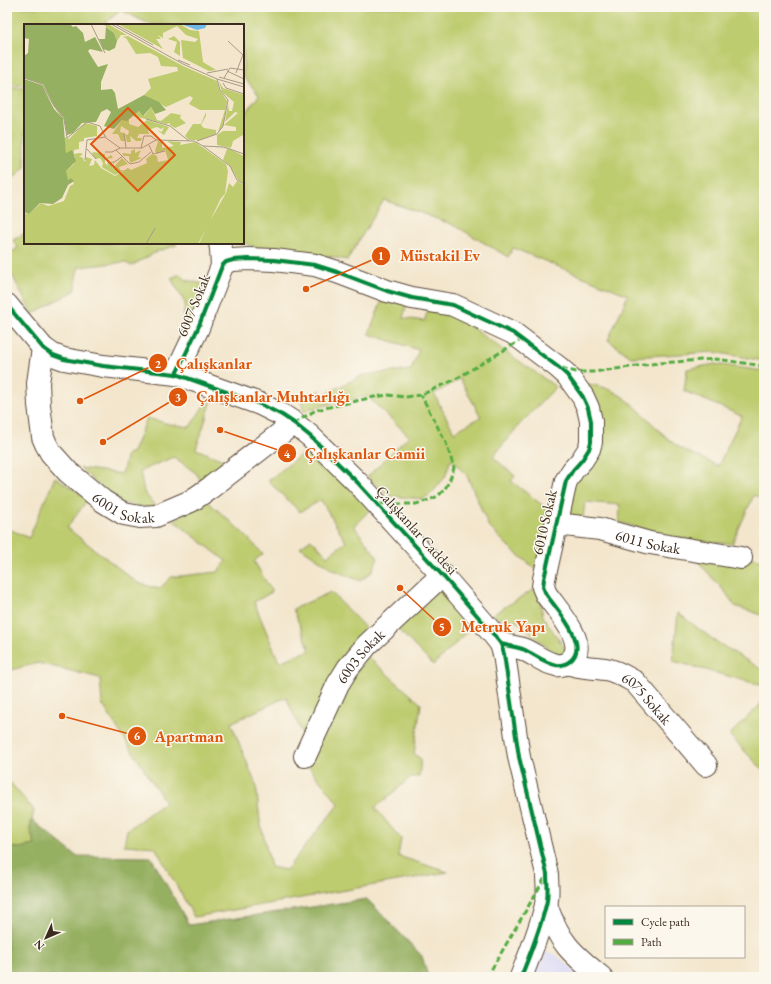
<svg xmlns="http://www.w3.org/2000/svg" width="771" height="984" font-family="'EB Garamond',serif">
<rect width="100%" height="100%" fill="#fbf7ec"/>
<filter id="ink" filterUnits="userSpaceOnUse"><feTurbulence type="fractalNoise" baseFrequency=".025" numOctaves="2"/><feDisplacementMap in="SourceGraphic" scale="8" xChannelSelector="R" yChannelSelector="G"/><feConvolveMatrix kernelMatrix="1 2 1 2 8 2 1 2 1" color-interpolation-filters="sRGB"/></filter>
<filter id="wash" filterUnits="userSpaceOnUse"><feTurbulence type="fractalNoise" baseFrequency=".012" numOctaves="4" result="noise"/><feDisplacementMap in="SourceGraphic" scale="16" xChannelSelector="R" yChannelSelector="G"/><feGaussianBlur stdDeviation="0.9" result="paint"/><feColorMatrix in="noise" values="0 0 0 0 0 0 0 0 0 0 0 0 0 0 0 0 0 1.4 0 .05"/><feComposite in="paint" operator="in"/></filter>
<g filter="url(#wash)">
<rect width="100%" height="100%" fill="#f3e6cd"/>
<!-- built -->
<polygon fill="#d8d7f8" points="536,951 555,954 581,977 526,977"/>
<!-- green -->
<g fill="#becc6f" stroke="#7c7b46" fill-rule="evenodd">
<polygon points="7,7 764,7 764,361 714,352 631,357 608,340 628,295 513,248 508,257 454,225 384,200 347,260 310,253 253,247 243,242 243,117 259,95 243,76 243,25 151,25 121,10 103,25 25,25 25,85 7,85"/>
<polygon points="7,88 25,88 25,168 7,184"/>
<polygon points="25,233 25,243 175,243 177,245 158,251 131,266 125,262 79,267 76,276 76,290 32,314 7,265 7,255 18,248 13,240"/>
<polygon points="180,274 186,280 208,285 191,328 184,315 185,303 171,278"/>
<path d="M382 300 407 303 403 318 424 321 429 308 458 318 556 387 519 425 493 457 515 476 511 481 550 511 536 569 512 550 489 527 467 476 451 459 445 477 431 494 423 499 390 496 367 477 409 436 371 400 368 396 313 408 304 412 301 401 320 390 323 395 363 375 411 370 419 350 369 334ZM460 379 481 417 454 432 434 394Z"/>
<path d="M715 364 764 371V500L754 495 732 544C718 542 705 542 692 540 667 537 643 529 619 522L620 505 585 502 583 518 568 517V489L580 473 586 384C629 387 645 422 676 445 687 453 705 459 718 466L742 416 684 391 687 369Z"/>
<polygon points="210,396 213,397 196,449 223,460 224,468 201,481 196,473 174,457 140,471 144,492 155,506 150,508 117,502 80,468 122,474 127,454 133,452 147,418 169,424 190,427"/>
<polygon points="308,449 371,509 354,526 378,558 372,572 360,581 334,570 300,547 311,539 327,556 346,542 321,500 300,512 268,481"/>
<polygon points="55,477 88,499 67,528 138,583 159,589 171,577 218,572 226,561 173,520 206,500 241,531 263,554 254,561 272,592 254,602 279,662 310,650 293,609 331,592 370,633 303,736 286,697 231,723 256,785 260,821 271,867 286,870 339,804 306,764 342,689 368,657 421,704 414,754 421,759 419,777 411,777 375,808 401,839 398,856 448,872 194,917 155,847 124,845 127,830 165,802 102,704 100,678 38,663 7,671 7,528 29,538"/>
<polygon points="750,556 764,562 764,616 735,606 726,593 694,557"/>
<polygon points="538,587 543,617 564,647 565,652 561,656 554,653 518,622 490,616"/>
<polygon points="439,588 474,626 433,665 396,627"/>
<polygon points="678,613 715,641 764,671 764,686 673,661"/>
<polygon points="764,701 764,771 729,735"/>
<polygon points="7,779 34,810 30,829 35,845 19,848 7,847"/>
</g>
<!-- forest -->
<polygon fill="#96b062" stroke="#686d40" points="32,820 76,856 151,857 189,925 367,899 422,956 428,977 7,977 7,847 19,848 35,845 30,829"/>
</g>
<g filter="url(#ink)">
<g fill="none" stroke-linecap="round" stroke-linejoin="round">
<defs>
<g id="minor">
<path d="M222 266 226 262 233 260 248 259 274 260 315 265 337 272 387 291 412 298 453 305 513 333 558 367 567 375 583 397 588 408 591 421V442L589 449 582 460 573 470 566 481 544 579 543 587 546 594C556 609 591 645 570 661 567 664 560 666 556 665 545 663 535 655 525 650 518 647 508 646 501 644"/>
<path d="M7 305 43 348 53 355 64 359 103 366 176 374 260 404 282 415 294 423 310 436 357 482 442 575 494 635 501 644 504 654 519 757 547 874C547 884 549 895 546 905 540 930 530 954 521 977"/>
<path id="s1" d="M43 348 38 383 39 405 43 437 46 444 51 453 68 472 103 501 124 514 140 517 156 516 191 501 210 488 294 423"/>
<polyline points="176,374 198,328 222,266 221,249 220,243"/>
<path id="s2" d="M556 524 600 529 650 543 741 558"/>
<path id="s3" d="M567 663C580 668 592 667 605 669 615 670 626 677 635 682L706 765"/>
<path id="s4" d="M305 756 338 684 348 668 367 645 442 575"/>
<path d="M546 905C559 942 571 953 601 977"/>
</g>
</defs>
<!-- minor casing -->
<use href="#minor" stroke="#574638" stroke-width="24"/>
<!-- minor -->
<use href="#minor" stroke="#fff" stroke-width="22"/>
<!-- quiet -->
<g stroke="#55ab43" stroke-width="3" stroke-dasharray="6 3" stroke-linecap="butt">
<polyline points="562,368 576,372 593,372 659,363 716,359 764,366"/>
<polyline points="294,423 316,410 374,397 388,395 405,397 421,395 454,380 521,340"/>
<polyline points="378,504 416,504 429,500 438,496 445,489 450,479 454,468 446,443 421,395"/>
<polyline points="487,977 546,876"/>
</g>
<defs>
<g id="cycleway">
<path d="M7 305 43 348 53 355 64 359 103 366 176 374 260 404 282 415 294 423 310 436 357 482 442 575 494 635 501 644 504 654 519 757 547 874C547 884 549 895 546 905 540 930 530 954 521 977"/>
<path d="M176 374 198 328 222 266 226 262 233 260 248 259 274 260 315 265 337 272 387 291 412 298 453 305 513 333 558 367 567 375 583 397 588 408 591 421V442L589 449 582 460 573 470 566 481 544 579 543 587 546 594C556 609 591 645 570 661 567 664 560 666 556 665 545 663 535 655 525 650 518 647 508 646 501 644"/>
</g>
</defs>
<!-- cycleway casing -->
<use href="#cycleway" stroke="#fbf7ec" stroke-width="6"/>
<!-- cycleway -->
<use href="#cycleway" stroke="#00873e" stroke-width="4"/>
</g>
</g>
<g text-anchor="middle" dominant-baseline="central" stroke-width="3" stroke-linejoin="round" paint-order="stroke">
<!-- street labels -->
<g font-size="15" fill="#3b2a1e" stroke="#fbf7ec">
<text transform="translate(193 305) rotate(-68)">6007 Sokak</text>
<text stroke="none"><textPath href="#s1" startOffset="201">6001 Sokak</textPath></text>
<text transform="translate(544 522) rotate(-77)">6010 Sokak</text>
<text transform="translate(417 530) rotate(48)">Çalışkanlar Caddesi</text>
<text stroke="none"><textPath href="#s2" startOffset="94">6011 Sokak</textPath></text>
<text stroke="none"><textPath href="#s4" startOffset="115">6003 Sokak</textPath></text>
<text stroke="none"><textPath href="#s3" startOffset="91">6075 Sokak</textPath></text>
</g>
</g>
<!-- overview -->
<g transform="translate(24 24)">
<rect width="220" height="220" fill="#f3e6cd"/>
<path d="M79 0H84L103 11H97L93 17 90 9ZM94 0H156L166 6 175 7 179 38 192 46 185 47 159 34 157 16 171 18 174 15 162 11 153 2 139 9V14L134 11 137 15H132L139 25ZM104 12 159 42 193 57 195 65 203 77 199 103 194 108 201 86H176L165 80 169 74 166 72 142 83 120 71 127 64 124 55 154 47 153 43 137 42 134 33 126 29 112 30 102 14 98 13ZM150 12 156 18V32L150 28 153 18 144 15ZM195 57 199 64 220 71 219 111 209 117 207 124 193 121V111L199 107H212V103L200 101 214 89 211 88 201 98 204 80 205 87H208L210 78 198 68ZM127 83 133 96 137 97 147 89 157 91 156 94 162 99 151 104 146 101V99L142 100 109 92 115 87 120 92ZM182 88V92L177 101 180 104 192 106V110L177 116H165L161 112 169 100H177ZM98 96H105V100L114 103 123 96 145 103 140 111 133 106 138 108 140 103 137 105 133 103 124 106 125 110H115L113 114H118L117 117H112L106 112 107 118H103L101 110 104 111 105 107 97 102 96 108 100 109 102 117H97L94 110H88ZM61 99 73 102V112L60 114V117L55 118V125L50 126V130L56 129 59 130 55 133H58L61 138 62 133 68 135 65 142 70 141 71 136 77 144 91 152 104 144 107 146 123 139 122 135 128 130 133 132 134 138 144 136 141 126 133 130 131 127 134 117 144 119 138 118V124L150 122 143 117 157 118 156 121 171 118 202 140 204 147 201 170 197 174 186 197 202 169 205 159 209 163 213 157 220 161V220H175L182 205 174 220H0V189L5 190 17 179 24 182 40 177 46 162 50 160 47 154 44 156 41 153 42 147 50 140 51 132 42 130 40 113 45 115ZM185 122 206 125 220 132V160L214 156 206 142 199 136 203 125ZM111 125V129L117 126 114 133 118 134 106 139 105 132H100L98 129 107 130V127ZM69 128 81 130V135L87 131 89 134 81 135V139L84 142 83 139 91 137 87 140 89 144 98 134 104 140 95 143 96 146H100L91 151 78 143 79 139 76 134 72 135 68 130Z" fill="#becc6f"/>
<path d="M0 0H46L49 3 52 2 59 9 61 18 71 13 79 28 66 25 64 27 74 43 84 40 77 58V66L88 65 91 69 94 85 120 71 135 78 142 86 131 90 127 83 119 92 115 87 103 97 98 96 90 105 80 102 87 88 83 85 77 88 72 98 58 99 49 109 43 111 40 94 30 82 19 60 0 54V32L4 29 5 15 0 14ZM82 3 90 9 93 17 91 24 85 27 79 25 75 15H81ZM0 55 18 61 30 85 39 94 42 129 48 126 52 137 42 147 44 156 47 154 50 157 44 161 38 174 29 180 16 179 5 190 0 188Z" fill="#96b062"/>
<path d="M157 0H183L181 4 173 6Z" fill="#70b8e8"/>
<path fill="none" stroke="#a99b87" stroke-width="1" d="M67 0 81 29M87 0 159 40 193 55 220 63M91 0 129 21M204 17 219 31M154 36 166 41M203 47 220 55M183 49 204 45M212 49 220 28M195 53 220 60M0 54 18 60 30 82 40 95 43 114 63 98 76 102 82 114 96 124H118L132 116 170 117 179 122 200 123 220 130M200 54 206 44 220 46M199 59 202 64 220 70M122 95 146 102 165 117M100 109 102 124M173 117 193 110 199 102 204 76 196 66 193 55M125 121 129 130 141 127M179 122 206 142 213 156 220 160M117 124 120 112H127L132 116M63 125 72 135M92 126 106 140 115 138 127 128M81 128H88L96 124M61 136 63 116 81 113M89 139 99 132M122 220 131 204"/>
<path fill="#df570d" fill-opacity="0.15" stroke="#df570d" stroke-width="2" d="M104 84 151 131 114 167 67 120Z"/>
<rect width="220" height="220" fill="none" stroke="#3b2a1e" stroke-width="2"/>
</g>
<!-- callouts -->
<path fill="none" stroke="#df570d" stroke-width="1.5" d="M306 289L381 256M80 401L158 363M103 442L178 397M220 430L287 453M400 588L442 627M62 716L137 736"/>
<g fill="#df570d" stroke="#fbf7ec" stroke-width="1.5">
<circle cx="306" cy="289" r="4"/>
<circle cx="80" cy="401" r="4"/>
<circle cx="103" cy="442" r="4"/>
<circle cx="220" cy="430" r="4"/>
<circle cx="400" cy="588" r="4"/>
<circle cx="62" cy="716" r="4"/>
<circle cx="381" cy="256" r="10"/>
<circle cx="158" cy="363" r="10"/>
<circle cx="178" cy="397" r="10"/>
<circle cx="287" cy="453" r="10"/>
<circle cx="442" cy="627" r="10"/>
<circle cx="137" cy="736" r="10"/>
</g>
<g font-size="12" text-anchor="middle" font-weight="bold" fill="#fff">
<text x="381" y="260">1</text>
<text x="158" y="368">2</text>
<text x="178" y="401">3</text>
<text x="287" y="458">4</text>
<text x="442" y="631">5</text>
<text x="137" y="740">6</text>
</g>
<g font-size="16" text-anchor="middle" font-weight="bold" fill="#df570d" stroke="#fbf7ec" stroke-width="3" stroke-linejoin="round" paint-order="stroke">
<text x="440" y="261">Müstakil Ev</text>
<text x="214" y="369">Çalışkanlar</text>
<text x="273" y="402">Çalışkanlar Muhtarlığı</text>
<text x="365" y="459">Çalışkanlar Camii</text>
<text x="503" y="632">Metruk Yapı</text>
<text x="189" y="742">Apartman</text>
</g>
<!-- margin -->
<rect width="771" height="984" fill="none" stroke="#fbf7ec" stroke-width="24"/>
<!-- legend -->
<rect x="605" y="906" width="140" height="52" fill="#fbf7ec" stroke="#aea59a"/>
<rect x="613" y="919" width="20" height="6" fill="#00873e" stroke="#aea59a"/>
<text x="641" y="926" font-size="12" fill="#3b2a1e">Cycle path</text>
<rect x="613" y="939" width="20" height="6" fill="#55ab43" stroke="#aea59a"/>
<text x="641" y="946" font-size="12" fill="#3b2a1e">Path</text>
<!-- north arrow -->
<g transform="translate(46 938) rotate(225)" stroke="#fbf7ec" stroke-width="3" paint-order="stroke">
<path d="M0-3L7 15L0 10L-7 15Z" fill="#3b2a1e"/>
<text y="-6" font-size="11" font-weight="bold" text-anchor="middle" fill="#3b2a1e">N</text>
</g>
</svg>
